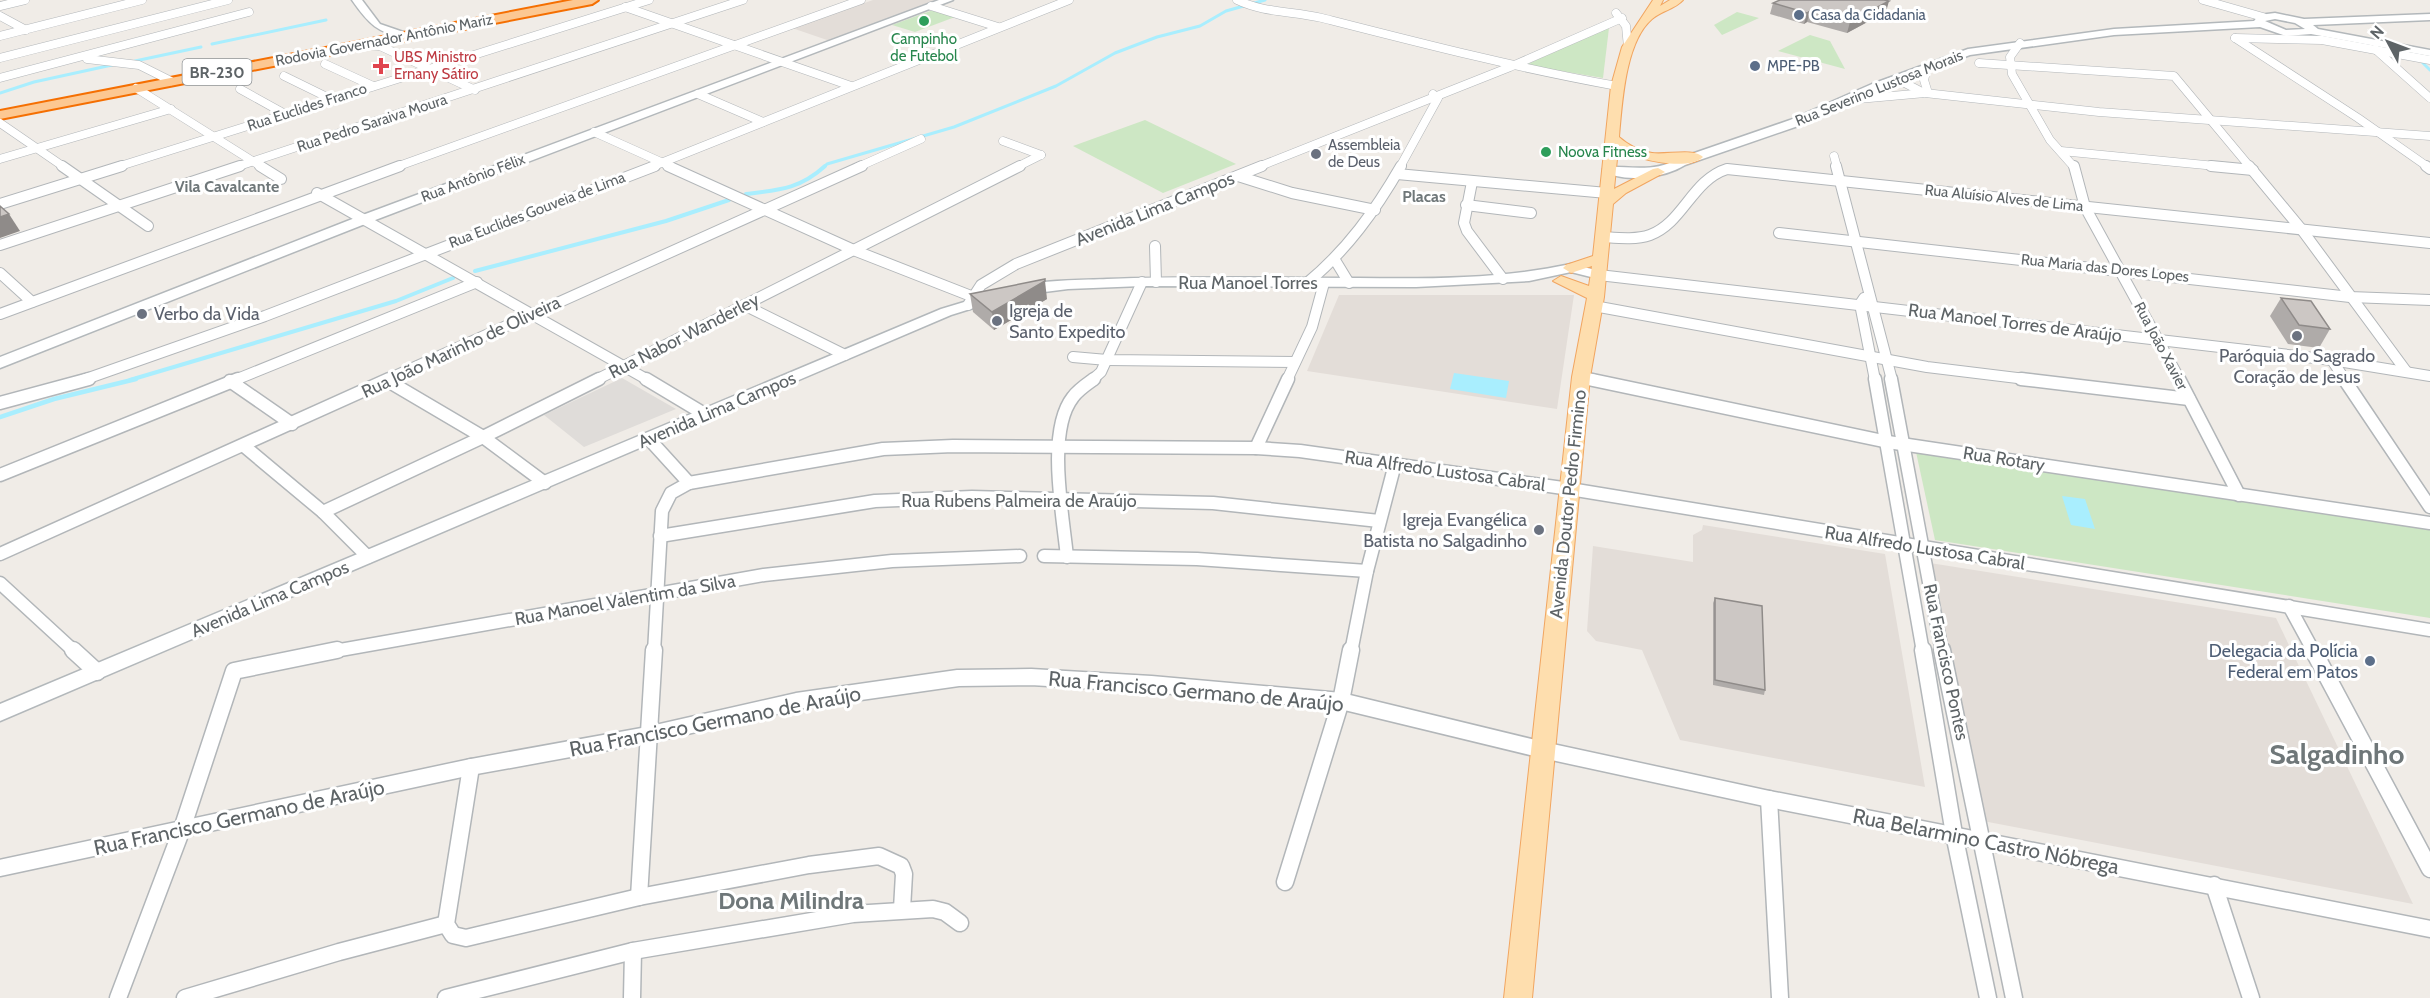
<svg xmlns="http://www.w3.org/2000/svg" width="2430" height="998" font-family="Cabin,sans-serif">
<rect width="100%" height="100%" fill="#f0ece7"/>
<!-- industrial -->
<polygon fill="#dfdcd9" points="622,378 676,409 584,447 544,415"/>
<!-- education -->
<g fill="#e3ddd8">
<polygon points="873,0 940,0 830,41 792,28"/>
<polygon points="1339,295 1574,295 1557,409 1307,371"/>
<polygon points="1703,525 1885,554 1925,787 1680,740 1642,650 1596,641 1587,631 1593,546 1693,562 1693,535 1702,530"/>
<polygon points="1930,563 2276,618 2413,904 1983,821"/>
</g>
<!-- green -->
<g fill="#cde7c4">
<polygon points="933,10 955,17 915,32 892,25"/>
<polygon points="1737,12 1759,18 1722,35 1714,25"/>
<polygon points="1609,28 1603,78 1525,65"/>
<polygon points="1810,35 1830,41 1845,69 1778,51"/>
<polygon points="1145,120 1236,164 1163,193 1073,146"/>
<polygon points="1916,452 2430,528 2430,618 1935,540"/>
</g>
<!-- water -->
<g fill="#a9eefe">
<polygon points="1454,373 1509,381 1506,398 1450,389"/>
<polygon points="2062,496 2085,499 2095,529 2071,525"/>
</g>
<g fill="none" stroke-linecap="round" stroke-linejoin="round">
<!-- stream-far2 -->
<g stroke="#a9eefe" stroke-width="3">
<polyline points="212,44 326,20"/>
<polyline points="135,61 201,47"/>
<polyline points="2421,61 2430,70"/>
<polyline points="0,93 34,82 112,65"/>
<polyline points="824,167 827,164 954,127 1056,86 1115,53 1157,37 1200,26 1226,11 1265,0"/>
</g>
<!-- stream-far1 -->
<g stroke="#a9eefe" stroke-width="4">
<path d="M746 194C779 190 800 189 825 166"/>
<polyline points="475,271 666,221 729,200"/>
<polyline points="130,380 396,301 453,278"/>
</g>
<!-- stream -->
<polyline stroke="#a9eefe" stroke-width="4.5" points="0,417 54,399 136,379"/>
<defs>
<g id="street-far3">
<path d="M1237 0C1264 13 1293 11 1322 18 1420 43 1517 68 1617 86"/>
<polyline points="2203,0 2263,17"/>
<polyline points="0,6 25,0"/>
<polyline points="931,6 998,27"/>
<polyline points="625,7 851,86"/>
<polyline points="1616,13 1626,26 1628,47"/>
<polyline points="0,16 26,30"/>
<polyline points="0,36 142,0"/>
<polyline points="2235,38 2358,118 2428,167"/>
<polyline points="2235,38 2322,40 2430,60"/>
<polyline points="2020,43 2010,57 2012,74 2050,140 2074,167"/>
<polyline points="362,45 380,46 475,90"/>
<polyline points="2375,49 2430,98"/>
<polyline points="0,58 228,0"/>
<polyline points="87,59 139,65 171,81"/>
<polyline points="1979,63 2174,76 2250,167"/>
<polyline points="325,64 373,86"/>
<polyline points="1927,68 1924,80 1928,93"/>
<polyline points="284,76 331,99"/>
<polyline points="0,78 249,12"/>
<polyline points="1897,79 1924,93"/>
<polyline points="136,88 262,167"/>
<polyline points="240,89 285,114"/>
<polyline points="698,94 763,122"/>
<polyline points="1847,100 1925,93 2099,112 2430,136"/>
<polyline points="0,123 64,167"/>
<polyline points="594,132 672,167"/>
<polyline points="1003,141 1041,155"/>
<polyline points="2061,151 2226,167"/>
<polyline points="1834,156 1837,167"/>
<polyline points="0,159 171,109"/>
<polyline points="117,167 649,0"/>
<polyline points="236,167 743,0"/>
<polyline points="396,167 861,0"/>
<polyline points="651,167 1069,0"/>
<polyline points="858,167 921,139"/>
<polyline points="1017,167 1041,155"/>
<polyline points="1258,167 1510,67 1622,18"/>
<polyline points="1400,167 1438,98 1433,94"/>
</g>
<g id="street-far2">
<polyline points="62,166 148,226"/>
<polyline points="260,166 281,179"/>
<polyline points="668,166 856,251 971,296"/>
<polyline points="1836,166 1892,380"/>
<polyline points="2074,166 2085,207 2180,380"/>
<polyline points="2211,166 2253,170"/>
<polyline points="2249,166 2302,230 2406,371"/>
<polyline points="2426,166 2430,169"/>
<polyline points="1397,174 1607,193"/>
<polyline points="1238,176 1292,193 1375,210"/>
<polyline points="1472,182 1464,223 1467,231 1503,279"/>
<polyline points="317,193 648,380"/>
<polyline points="0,204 122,166"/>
<polyline points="1466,205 1531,213"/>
<polyline points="1779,233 2350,297 2430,300"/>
<path d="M1603 237C1618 238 1636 240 1650 235 1683 223 1692 180 1727 169L2430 243"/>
<polyline points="0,245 240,166"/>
<polyline points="1155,246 1156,282"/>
<polyline points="1335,260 1349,283"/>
<polyline points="0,273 32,302"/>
<polyline points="1599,275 2332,360 2430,376"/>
<path d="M1307 283C1347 250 1375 211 1401 166"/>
<polyline points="1864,298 1860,304 1875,380"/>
<polyline points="744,305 845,355"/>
<polyline points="968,305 981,285 1016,264 1262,166"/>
<polyline points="1594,306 1927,367 2034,380"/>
<polyline points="0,314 400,166"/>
<polyline points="1073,357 1107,360 1295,362"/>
<polyline points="2332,360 2345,380"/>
<polyline points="1581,377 1595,380"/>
<polyline points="83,380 265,316 655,166"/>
<polyline points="235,380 477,282"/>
<polyline points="386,380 862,166"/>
<polyline points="596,380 1020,166"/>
<polyline points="1092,380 1101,372 1142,282"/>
<polyline points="1287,380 1312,327 1324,283"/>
</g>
<g id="street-far1">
<polyline points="646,379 706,415"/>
<polyline points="1588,379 1888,442 2430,523"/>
<polyline points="1875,379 1923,652"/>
<polyline points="1891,379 1942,652"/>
<polyline points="2021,379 2189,399"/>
<polyline points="2179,379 2239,495"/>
<polyline points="2344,379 2430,507"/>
<polyline points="230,381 292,424"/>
<polyline points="388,381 483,437 545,483"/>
<polyline points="0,403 89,379"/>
<polyline points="649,439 689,483"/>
<polyline points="244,446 323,512 368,557"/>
<polyline points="1256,448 1288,379"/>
<polyline points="0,475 238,379"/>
<polyline points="323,512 483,437 599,379"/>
<polyline points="660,536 875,501 972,497 1213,503 1379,521"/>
<polyline points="0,554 389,379"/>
<polyline points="1044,556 1197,559 1367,571"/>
<path d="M1067 557C1063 515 1046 431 1073 397 1078 390 1087 384 1094 379"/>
<polyline points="0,583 75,652"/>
<polyline points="2289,606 2314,652"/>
<polyline points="329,652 764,575 892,561 1020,556"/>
<polyline points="654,652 662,511 671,493 689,483 883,449 953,446 1256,448 1300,451 1570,489 2430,630"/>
<polyline points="1351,652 1367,571 1395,464"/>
</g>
<g id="street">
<polyline points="73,650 97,672"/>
<polyline points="1923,650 1954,834 1988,998"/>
<polyline points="1942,650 2014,998"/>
<polyline points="2313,650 2430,869"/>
<polyline points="471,767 446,924 453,935 466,938 639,897 809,865 879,856 901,866 904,874 902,909"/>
<polyline points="1769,799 1780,998"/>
<polyline points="0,868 471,767 647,735 797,701 958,678 1031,677 1151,684 1341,701 1543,750 1769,799 2430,929"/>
<polyline points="1285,882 1341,701 1351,650"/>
<polyline points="2214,885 2251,998"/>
<polyline points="639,897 654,650"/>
<polyline points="118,998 182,829 234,671 337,650"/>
<polyline points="185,998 339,952 446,924"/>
<polyline points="446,998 633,951 853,914 933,909 945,912 960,923"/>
<polyline points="632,998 633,951"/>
</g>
<g id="secondary">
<path d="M352 0H362L380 24 412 35 407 38C378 34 368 23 352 0Z"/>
<polygon points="939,0 953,0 370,222 0,368 0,357 360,216"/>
<path d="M2275 13 2304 19 2430 14V20L2313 25 2318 29 2430 50V56L2311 34 2286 36 2260 27 2114 35 1970 55 1880 88 1798 126 1685 165C1667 177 1620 185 1603 169 1611 162 1651 176 1677 159L1790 120 1872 84 1968 49 2114 29 2254 21 2259 15ZM2275 19 2295 23 2305 29 2286 30 2265 21Z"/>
<path d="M1571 264 1604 272 1606 275 1599 279 1571 272 1529 281 1416 287 1142 286 1068 289 1021 295 1014 291C1024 279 1090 280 1107 279 1191 276 1274 278 1358 278 1429 279 1501 279 1571 264Z"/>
<polygon points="994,293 999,294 1001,297 999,300 951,315 0,721 0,704 941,309"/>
</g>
<path id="primary" d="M1653 0H1663L1660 6 1670 0H1683C1675 9 1661 11 1652 19 1625 42 1622 104 1619 137 1628 145 1639 151 1652 153 1666 155 1694 148 1703 157 1687 172 1635 159 1618 149L1614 189 1653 169 1658 168 1665 172 1626 193 1613 204 1604 297 1590 377 1532 998H1504L1572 377 1587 298 1553 281 1561 276 1589 286 1592 266 1571 273 1563 268 1566 265 1593 256 1611 86 1622 47Z"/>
<polygon id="highway" points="573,0 598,0 592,4 0,119 0,111"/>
</defs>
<!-- street-far3 casing -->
<use href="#street-far3" stroke="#b2b6b9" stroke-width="9"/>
<!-- street-far2 casing -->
<use href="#street-far2" stroke="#b2b6b9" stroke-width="12"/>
<!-- street-far1 casing -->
<use href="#street-far1" stroke="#b2b6b9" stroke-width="15"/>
<!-- street casing -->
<use href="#street" stroke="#b2b6b9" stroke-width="19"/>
<!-- secondary casing -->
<use href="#secondary" stroke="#b3b8bb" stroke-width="3"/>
<!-- primary casing -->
<use href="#primary" stroke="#f1a560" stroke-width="2"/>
<!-- highway casing -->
<use href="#highway" stroke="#f56f02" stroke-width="4"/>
<!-- street-far3 -->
<use href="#street-far3" stroke="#fff" stroke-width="8"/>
<!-- street-far2 -->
<use href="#street-far2" stroke="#fff" stroke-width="10"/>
<!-- street-far1 -->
<use href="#street-far1" stroke="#fff" stroke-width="12"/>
<!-- street -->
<use href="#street" stroke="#fff" stroke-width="16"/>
<!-- secondary -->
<use href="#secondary" fill="#fff" fill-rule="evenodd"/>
<!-- primary -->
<use href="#primary" fill="#fedeae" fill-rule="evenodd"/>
<!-- highway -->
<use href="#highway" fill="#fcc892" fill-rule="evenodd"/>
</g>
<!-- wall -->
<g fill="#afaba9">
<polygon points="1773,3 1886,12 1847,33 1807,22 1804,24 1770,14"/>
<polygon points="970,294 1047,299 994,330 973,312"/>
<polygon points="2281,298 2330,329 2319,348 2288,344 2270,316"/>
<polygon points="1715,598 1765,690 1764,695 1713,685 1713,603"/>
</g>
<!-- shaded-wall -->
<g fill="#8f8b89">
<polygon points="1889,1 1886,12 1847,33 1850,22"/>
<polygon points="1810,11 1807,22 1804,24 1807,13"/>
<polygon points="9,214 20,231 0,238 0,217"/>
<polygon points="1045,281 1047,299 994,330 992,312"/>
</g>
<!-- building -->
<g fill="#ccc7c4" stroke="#8f8b89" stroke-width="1.5">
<polygon points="1780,0 1884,0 1889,1 1850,22 1810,11 1807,13 1773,3"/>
<polygon points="0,206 9,214 0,217"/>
<polygon points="1045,279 1045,281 992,312 970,294"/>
<polygon points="2281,298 2311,301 2330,329 2299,325"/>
<polygon points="1715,598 1762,606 1765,690 1715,680"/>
</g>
<!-- markers -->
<g fill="#5c6f8a" stroke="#fff" stroke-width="2">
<circle cx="1799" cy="15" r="6"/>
<circle cx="1755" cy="66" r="6"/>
<circle cx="2370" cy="661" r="6"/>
</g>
<g fill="#2e9e5b" stroke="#fff" stroke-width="2">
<circle cx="924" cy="21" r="6"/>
<circle cx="1546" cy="152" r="6"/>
</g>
<path fill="#e0444e" stroke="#fff" stroke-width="2" d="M378 57h6v6h6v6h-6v6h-6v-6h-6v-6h6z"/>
<g fill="#6b7280" stroke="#fff" stroke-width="2">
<circle cx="1316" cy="154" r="6"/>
<circle cx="142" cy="314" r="6"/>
<circle cx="997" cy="321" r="6"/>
<circle cx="2297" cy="336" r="6"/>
<circle cx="1539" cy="530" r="6"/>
</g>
<g text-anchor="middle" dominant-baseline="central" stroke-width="6" stroke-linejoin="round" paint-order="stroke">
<!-- far-service labels -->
<g font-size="15" fill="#4e5e75" stroke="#fff" text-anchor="start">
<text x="1811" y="15">Casa da Cidadania</text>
<text x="1767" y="66">MPE-PB</text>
</g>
<!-- far-leisure labels -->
<g font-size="15" fill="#27864d" stroke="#fff">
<text x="924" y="39">Campinho<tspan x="924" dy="17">de Futebol</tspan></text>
<text x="1558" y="152" text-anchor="start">Noova Fitness</text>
</g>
<!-- far-street labels -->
<g font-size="15" fill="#5e6467" stroke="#fff">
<text transform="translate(384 40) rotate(-11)">Rodovia Governador Antônio Mariz</text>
<text transform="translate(1879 88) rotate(-22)">Rua Severino Lustosa Morais</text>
<text transform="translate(307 107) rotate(-18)">Rua Euclides Franco</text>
<text transform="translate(372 123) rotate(-18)">Rua Pedro Saraiva Moura</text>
<text transform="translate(473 178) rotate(-21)">Rua Antônio Félix</text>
<text transform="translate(2004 198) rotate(6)">Rua Aluísio Alves de Lima</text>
<text transform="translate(537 210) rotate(-21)">Rua Euclides Gouveia de Lima</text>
<text transform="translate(2105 268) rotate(6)">Rua Maria das Dores Lopes</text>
<text transform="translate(2161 346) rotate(62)">Rua João Xavier</text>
</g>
<!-- far-health labels -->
<g font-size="15" fill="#be3a42" stroke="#fff" text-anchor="start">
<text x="394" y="57">UBS Ministro<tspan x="394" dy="17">Ernany Sátiro</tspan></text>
</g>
<!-- far-worship labels -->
<g font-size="15" fill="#5b616d" stroke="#fff" text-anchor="start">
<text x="1328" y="145">Assembleia<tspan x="1328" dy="17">de Deus</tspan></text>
</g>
<!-- shield labels -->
<rect fill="#fff" stroke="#8e9295" stroke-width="1.5" x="182.5" y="59" width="69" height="26" rx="4.5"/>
<g font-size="16" font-weight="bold" fill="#5e6467">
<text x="217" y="72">BR-230</text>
</g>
<!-- far-neighbourhood labels -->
<g font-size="16" font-weight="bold" fill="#6f7779" stroke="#fff">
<text x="227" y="186">Vila Cavalcante</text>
<text x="1424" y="196">Placas</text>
</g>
<!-- street labels -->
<g font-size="18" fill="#5e6467" stroke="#fff">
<text transform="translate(1155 209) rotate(-22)">Avenida Lima Campos</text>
<text x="1248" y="283">Rua Manoel Torres</text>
<text transform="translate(2015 323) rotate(7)">Rua Manoel Torres de Araújo</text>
<text transform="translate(684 336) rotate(-27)">Rua Nabor Wanderley</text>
<text transform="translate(461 347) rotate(-25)">Rua João Marinho de Oliveira</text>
<text transform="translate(717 410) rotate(-23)">Avenida Lima Campos</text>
<text transform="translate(2004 459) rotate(9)">Rua Rotary</text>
<text transform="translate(1445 471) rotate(8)">Rua Alfredo Lustosa Cabral</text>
<text x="1019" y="501">Rua Rubens Palmeira de Araújo</text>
<text transform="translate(1568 504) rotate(-84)">Avenida Doutor Pedro Firmino</text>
<text transform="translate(1925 548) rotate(9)">Rua Alfredo Lustosa Cabral</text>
<text transform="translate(270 599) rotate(-23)">Avenida Lima Campos</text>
<text transform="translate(625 600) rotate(-10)">Rua Manoel Valentim da Silva</text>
<text transform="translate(1946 662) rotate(78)">Rua Francisco Pontes</text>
</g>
<!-- worship labels -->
<g font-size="18" fill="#5b616d" stroke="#fff" text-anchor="start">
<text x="1009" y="311">Igreja de<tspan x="1009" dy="21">Santo Expedito</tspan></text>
<text x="154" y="314">Verbo da Vida</text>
<text x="2297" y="356" text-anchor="middle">Paróquia do Sagrado<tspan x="2297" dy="21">Coração de Jesus</tspan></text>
<text x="1527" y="520" text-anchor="end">Igreja Evangélica<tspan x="1527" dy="21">Batista no Salgadinho</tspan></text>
</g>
<!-- service labels -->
<g font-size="18" fill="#4e5e75" stroke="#fff" text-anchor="end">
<text x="2358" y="651">Delegacia da Polícia<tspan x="2358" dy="21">Federal em Patos</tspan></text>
</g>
<!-- near-street labels -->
<g font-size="21" fill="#5e6467" stroke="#fff">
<text transform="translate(1196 691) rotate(5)">Rua Francisco Germano de Araújo</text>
<text transform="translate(715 721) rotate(-11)">Rua Francisco Germano de Araújo</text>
<text transform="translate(239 817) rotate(-12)">Rua Francisco Germano de Araújo</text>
<text transform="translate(1986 841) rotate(11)">Rua Belarmino Castro Nóbrega</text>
</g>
<!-- near-neighbourhood labels -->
<g font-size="24" font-weight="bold" fill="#6f7779" stroke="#fff">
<text x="791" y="900">Dona Milindra</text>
</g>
<!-- near-district labels -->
<g font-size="28" font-weight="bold" fill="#6f7779" stroke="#fff">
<text x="2337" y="754">Salgadinho</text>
</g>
</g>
<!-- north arrow -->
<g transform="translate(2388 42) rotate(311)" stroke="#ffffff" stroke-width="4.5" paint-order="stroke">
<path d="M0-4.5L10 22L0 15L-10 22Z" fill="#5e6467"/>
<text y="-9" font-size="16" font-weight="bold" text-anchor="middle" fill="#5e6467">N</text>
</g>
</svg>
